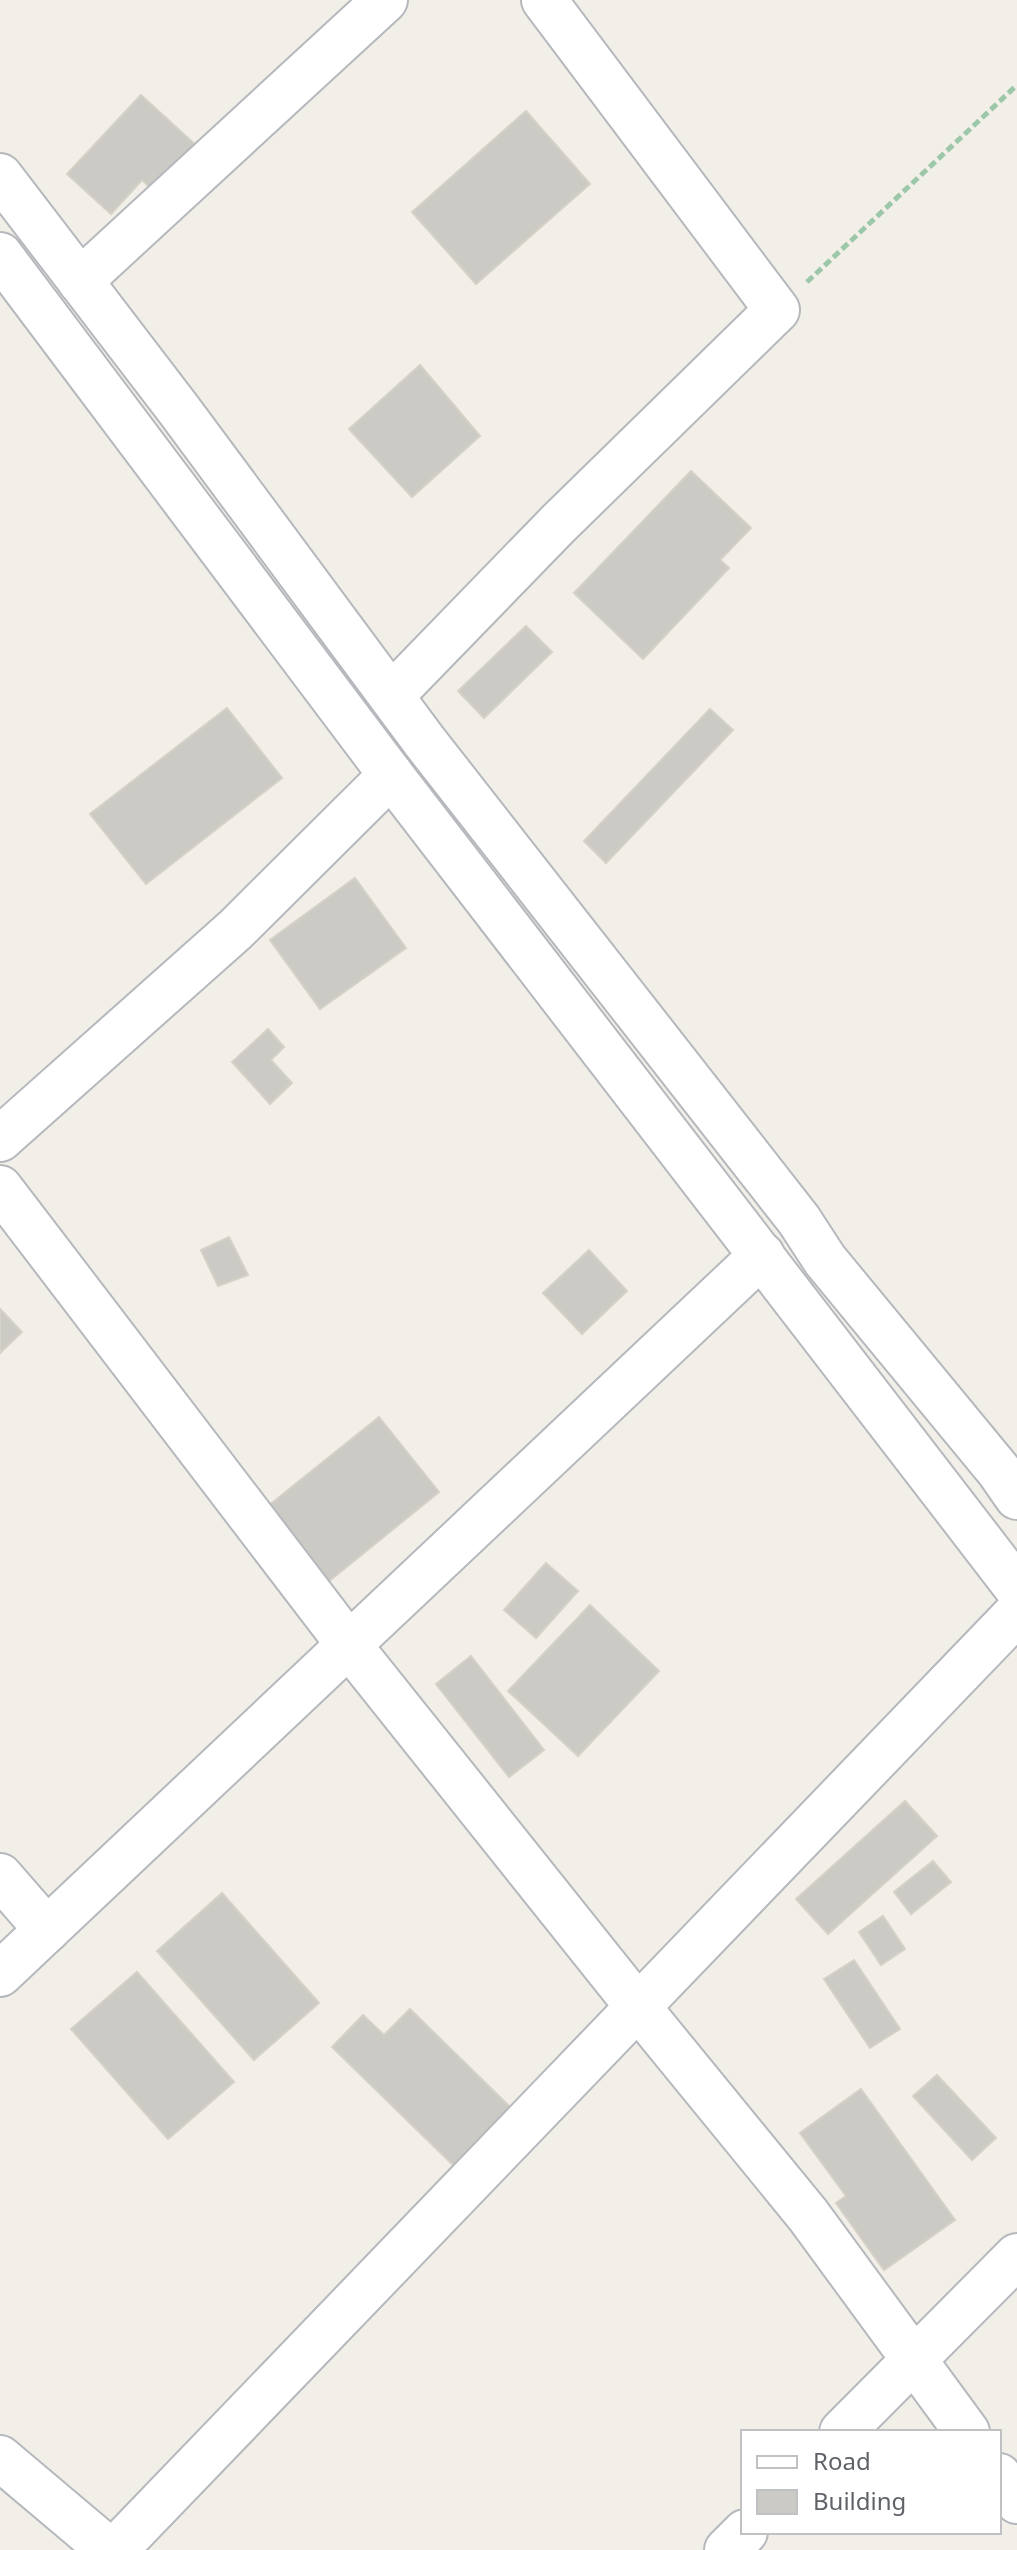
<svg xmlns="http://www.w3.org/2000/svg" width="1017" height="2550" font-family="'Noto Sans',sans-serif">
<rect width="100%" height="100%" fill="#f1efe8"/>
<!-- building -->
<g fill="#cccac5" stroke="#d6d1c6" stroke-width="2">
<polygon points="141,95 199,148 157,194 142,180 111,214 67,174"/>
<polygon points="526,111 590,184 476,284 412,212"/>
<polygon points="420,365 480,436 412,497 349,429"/>
<polygon points="691,471 751,528 720,560 729,568 643,659 574,593"/>
<polygon points="526,626 552,652 484,718 458,691"/>
<polygon points="227,708 282,778 146,884 90,814"/>
<polygon points="710,709 733,730 606,863 584,841"/>
<polygon points="355,878 406,948 320,1009 270,940"/>
<polygon points="268,1029 284,1047 271,1060 292,1083 270,1104 232,1062"/>
<polygon points="229,1237 248,1275 218,1286 201,1250"/>
<polygon points="589,1250 627,1291 582,1334 543,1293"/>
<polygon points="0,1309 22,1332 0,1353"/>
<polygon points="379,1417 439,1492 328,1582 267,1507"/>
<polygon points="546,1563 578,1591 536,1638 504,1610"/>
<polygon points="590,1605 659,1671 578,1756 508,1691"/>
<polygon points="471,1656 544,1750 509,1777 436,1684"/>
<polygon points="905,1801 937,1836 828,1934 796,1899"/>
<polygon points="933,1861 951,1882 911,1914 894,1892"/>
<polygon points="222,1893 319,2003 254,2060 157,1951"/>
<polygon points="883,1916 905,1949 881,1965 859,1932"/>
<polygon points="854,1960 900,2029 870,2048 824,1979"/>
<polygon points="137,1972 234,2082 168,2139 71,2029"/>
<polygon points="410,2009 510,2107 453,2165 332,2047 363,2015 384,2035"/>
<polygon points="937,2075 996,2138 972,2160 913,2096"/>
<polygon points="861,2089 955,2220 884,2270 836,2203 846,2196 800,2133"/>
</g>
<g fill="none" stroke-linecap="round" stroke-linejoin="round">
<defs>
<g id="minor">
<polyline points="0,176 179,410 425,742 799,1220 825,1260 999,1471 1017,1497"/>
<polyline points="0,255 391,775 1017,1588"/>
<polyline points="80,281 385,0"/>
<polyline points="392,695 558,524 777,310 544,0"/>
<polyline points="0,1139 235,930 391,775"/>
<polyline points="0,1188 349,1645 638,2007 808,2215 967,2432"/>
<polyline points="0,1876 47,1930"/>
<polyline points="0,1974 762,1255"/>
<polyline points="842,2432 1017,2256"/>
<polyline points="0,2458 109,2550"/>
<polyline points="999,2476 1017,2501"/>
<polyline points="115,2550 1017,1613"/>
<polyline points="727,2550 745,2532"/>
</g>
</defs>
<!-- minor casing -->
<use href="#minor" stroke="#b5b8bc" stroke-width="48"/>
<!-- path -->
<polyline stroke="#9cc7a9" stroke-width="5" stroke-dasharray="8 4" stroke-linecap="butt" points="807,282 1017,85"/>
<!-- minor -->
<use href="#minor" stroke="#fff" stroke-width="44"/>
</g>
<!-- legend -->
<rect x="741" y="2430" width="260" height="104" fill="#ffffff" stroke="#bfc1c3" stroke-width="2"/>
<rect x="757" y="2456" width="40" height="12" fill="#ffffff" stroke="#bfc1c3" stroke-width="2"/>
<text x="813" y="2470" font-size="24" fill="#5f6368">Road</text>
<rect x="757" y="2490" width="40" height="24" fill="#cccac5" stroke="#bfc1c3" stroke-width="2"/>
<text x="813" y="2510" font-size="24" fill="#5f6368">Building</text>
</svg>
